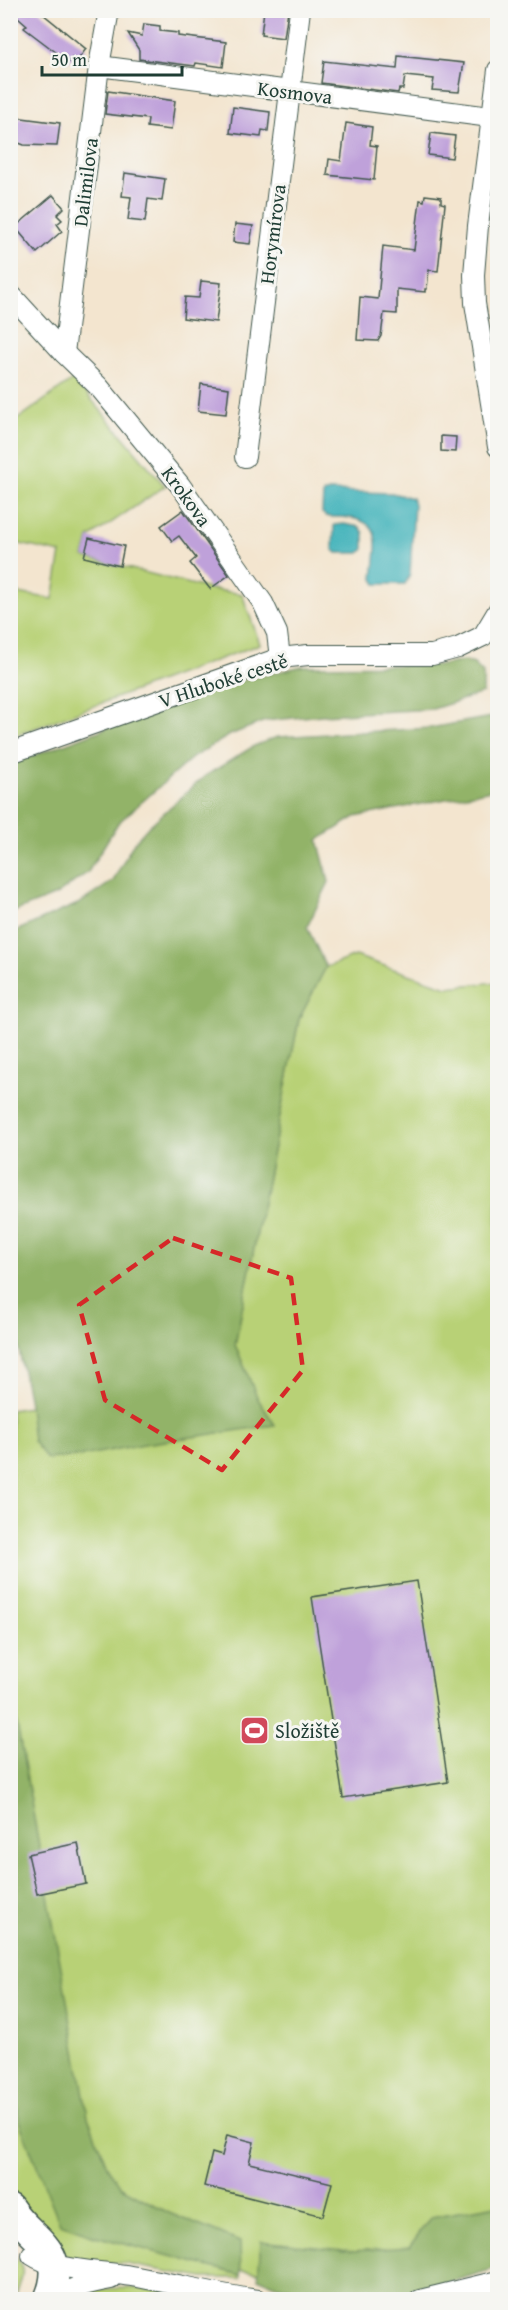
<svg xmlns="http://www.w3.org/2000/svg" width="508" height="2310" font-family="'Gentium Book Plus',serif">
<rect width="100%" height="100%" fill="#f6f6f2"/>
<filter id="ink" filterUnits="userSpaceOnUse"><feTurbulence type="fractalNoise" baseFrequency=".0167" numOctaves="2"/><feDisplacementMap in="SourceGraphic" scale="12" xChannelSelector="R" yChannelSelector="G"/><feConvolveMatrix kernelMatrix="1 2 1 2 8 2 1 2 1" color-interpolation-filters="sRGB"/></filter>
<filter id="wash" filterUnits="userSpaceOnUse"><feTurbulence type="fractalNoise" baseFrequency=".008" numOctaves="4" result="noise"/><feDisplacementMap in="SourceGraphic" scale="24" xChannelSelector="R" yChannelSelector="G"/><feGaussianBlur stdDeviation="1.35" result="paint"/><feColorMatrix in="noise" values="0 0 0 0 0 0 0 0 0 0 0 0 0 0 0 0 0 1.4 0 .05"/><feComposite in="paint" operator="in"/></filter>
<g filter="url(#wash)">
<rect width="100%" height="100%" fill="#f3e5cf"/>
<!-- green -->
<g fill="#b8d176" stroke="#6c8755" stroke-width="1.5">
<polygon points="74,379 165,486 89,538 84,557 210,589 242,594 260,644 11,737 11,592 53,599 61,553 11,542 11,424"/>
<polygon points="355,956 447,987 497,982 497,2254 370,2291 199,2263 241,2275 240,2278 203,2278 121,2263 99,2265 75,2260 60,2253 17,2204 11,2191 10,2064 20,2124 28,2142 10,2050 11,1410 247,1373 235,1345 299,1019 326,967"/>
<path d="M11 2252C30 2270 21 2278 15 2299H11Z"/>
<polygon points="136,2288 162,2290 202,2300 61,2300 91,2289"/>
</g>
<!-- forest -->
<g fill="#92b367" stroke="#58784e" stroke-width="1.5">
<polygon points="464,661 474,664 483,673 483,693 433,709 322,715 265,721 230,735 193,757 118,823 88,872 56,895 11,913 11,764 213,688 302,666 443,665"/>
<polygon points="497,716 497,789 355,817 318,840 329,882 307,927 326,967 299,1019 235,1345 258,1399 275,1425 144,1444 82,1456 47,1459 33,1441 28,1398 11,1307 11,933 80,903 113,881 133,844 148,827 205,776 254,746 277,737 430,728"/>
<polygon points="10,1685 88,2117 107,2166 121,2187 169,2213 240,2242 241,2275 95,2236 60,2224 20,2124 10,2064"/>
<polygon points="497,2205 497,2268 390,2300 341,2297 275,2285 258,2278 261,2241 353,2251 409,2247 431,2217"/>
</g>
<!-- water -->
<g fill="#44b4bb" stroke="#327878" stroke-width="1.5">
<path d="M329 491 392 493 412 498 414 504 410 575 405 584H376L373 579C376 543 386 519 340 517 333 517 327 518 322 513L323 493Z"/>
<polygon points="344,524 360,527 364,533 364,549 360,553 337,553 333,549 334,525"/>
</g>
<g id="blocks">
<!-- building -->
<g fill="#bfa1da">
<polygon points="10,10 38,10 86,49 77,61 72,58 69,62 24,28 27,25"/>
<polygon points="264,10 288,10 284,38 261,35"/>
<polygon points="144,24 160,26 160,31 178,33 178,36 226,42 223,67 196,63 195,66 139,59 139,50 128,33 142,36"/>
<polygon points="398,56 464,63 459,92 432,90 434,79 405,76 403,89 399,89 398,93 321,83 324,61 397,69"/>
<polygon points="108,91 175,101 171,130 147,127 148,119 105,114"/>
<polygon points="233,107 270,112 268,131 262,130 261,137 230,133"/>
<polygon points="14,117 60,123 57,146 24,145 11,140"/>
<polygon points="346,123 372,127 370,145 377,146 374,180 327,175 329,159 341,161"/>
<polygon points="431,133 455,136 452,158 428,155"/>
<polygon points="125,173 165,179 162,201 148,199 145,222 128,220 131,197 122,196"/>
<polygon points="53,195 64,208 57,215 62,220 57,224 62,231 37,253 15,227"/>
<polygon points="425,195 441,197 441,203 445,204 438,271 429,270 427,289 425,289 425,292 397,289 397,314 384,313 381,336 378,341 357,340 360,297 378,299 383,246 414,250 420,200 424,201"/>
<polygon points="235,224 253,226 250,244 233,242"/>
<polygon points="201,281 221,283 216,322 183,318 185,297 199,298"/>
<polygon points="201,384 229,388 226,414 198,411"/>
<polygon points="441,436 456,437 455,452 441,451"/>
<polygon points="183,510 229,575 210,589 190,563 196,558 179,536 172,541 161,526"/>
<polygon points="89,538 124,546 120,566 84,557"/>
<polygon points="417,1581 448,1782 343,1798 312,1597"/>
<polygon points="78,1843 86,1884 37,1894 28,1854"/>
<polygon points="227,2135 254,2142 249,2163 332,2183 323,2216 204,2186 212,2153 222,2156"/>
</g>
</g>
</g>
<g filter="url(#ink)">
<use href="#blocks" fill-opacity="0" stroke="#3f564b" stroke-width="1.5"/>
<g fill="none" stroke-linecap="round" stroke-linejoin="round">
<defs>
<g id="street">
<polyline points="99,66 498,118"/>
<polyline points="498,70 478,226 474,275 475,303 498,447"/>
<polyline points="10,294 64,353 99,387 180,485 263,603 277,633 280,658"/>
<polyline points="64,353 99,66 109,10"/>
<polyline points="245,457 300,10"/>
<polyline points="10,753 280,658 308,655 432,655 458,648 483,636 498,611"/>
<path d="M32 2255C55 2271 103 2271 131 2276 173 2283 215 2294 258 2300"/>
<path d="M50 2300C69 2288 90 2283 111 2279"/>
<polyline points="420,2300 498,2281"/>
</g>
<path id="secondary" d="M10 2208C32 2242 70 2248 48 2300"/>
</defs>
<!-- street casing -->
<use href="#street" stroke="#3f564b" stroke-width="22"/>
<!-- secondary casing -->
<use href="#secondary" stroke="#3f564b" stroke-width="31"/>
<!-- street -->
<use href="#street" stroke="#fff" stroke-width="20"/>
<!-- secondary -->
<use href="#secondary" stroke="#fff" stroke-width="28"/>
</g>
</g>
<!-- marked area -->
<path fill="none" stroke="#d62828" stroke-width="4.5" stroke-dasharray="12 8" stroke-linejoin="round" d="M173 1238 291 1278 303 1370 222 1470 105 1400 79 1305Z"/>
<!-- icons -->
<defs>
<symbol id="stadium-square" viewBox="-11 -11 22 22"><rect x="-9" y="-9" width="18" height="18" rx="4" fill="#d1495b" stroke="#f6f6f2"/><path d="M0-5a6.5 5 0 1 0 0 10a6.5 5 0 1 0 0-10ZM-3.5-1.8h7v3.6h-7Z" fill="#fff"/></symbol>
</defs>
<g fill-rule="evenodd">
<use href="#stadium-square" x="238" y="1714" width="33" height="33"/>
</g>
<g text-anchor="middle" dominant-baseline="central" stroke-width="6" stroke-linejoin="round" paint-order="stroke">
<!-- street labels -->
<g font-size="20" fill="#1f3d34" stroke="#f6f6f2">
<text transform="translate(295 92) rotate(7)">Kosmova</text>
<text transform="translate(85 182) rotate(-83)">Dalimilova</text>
<text transform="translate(272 234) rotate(-83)">Horymírova</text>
<text transform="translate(187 496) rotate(54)">Krokova</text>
<text transform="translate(223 680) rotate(-18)">V Hluboké cestě</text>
</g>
<!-- poi labels -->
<g font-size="20" fill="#1f3d34" stroke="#f6f6f2" text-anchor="start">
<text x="275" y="1730">Složiště</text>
</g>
</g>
<!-- margin -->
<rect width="508" height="2310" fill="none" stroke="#f6f6f2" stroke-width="36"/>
<!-- scale -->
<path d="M42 66v9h140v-9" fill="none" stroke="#1f3d34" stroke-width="3"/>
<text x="51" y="66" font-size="18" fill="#1f3d34" stroke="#f6f6f2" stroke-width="4.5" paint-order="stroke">50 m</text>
</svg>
